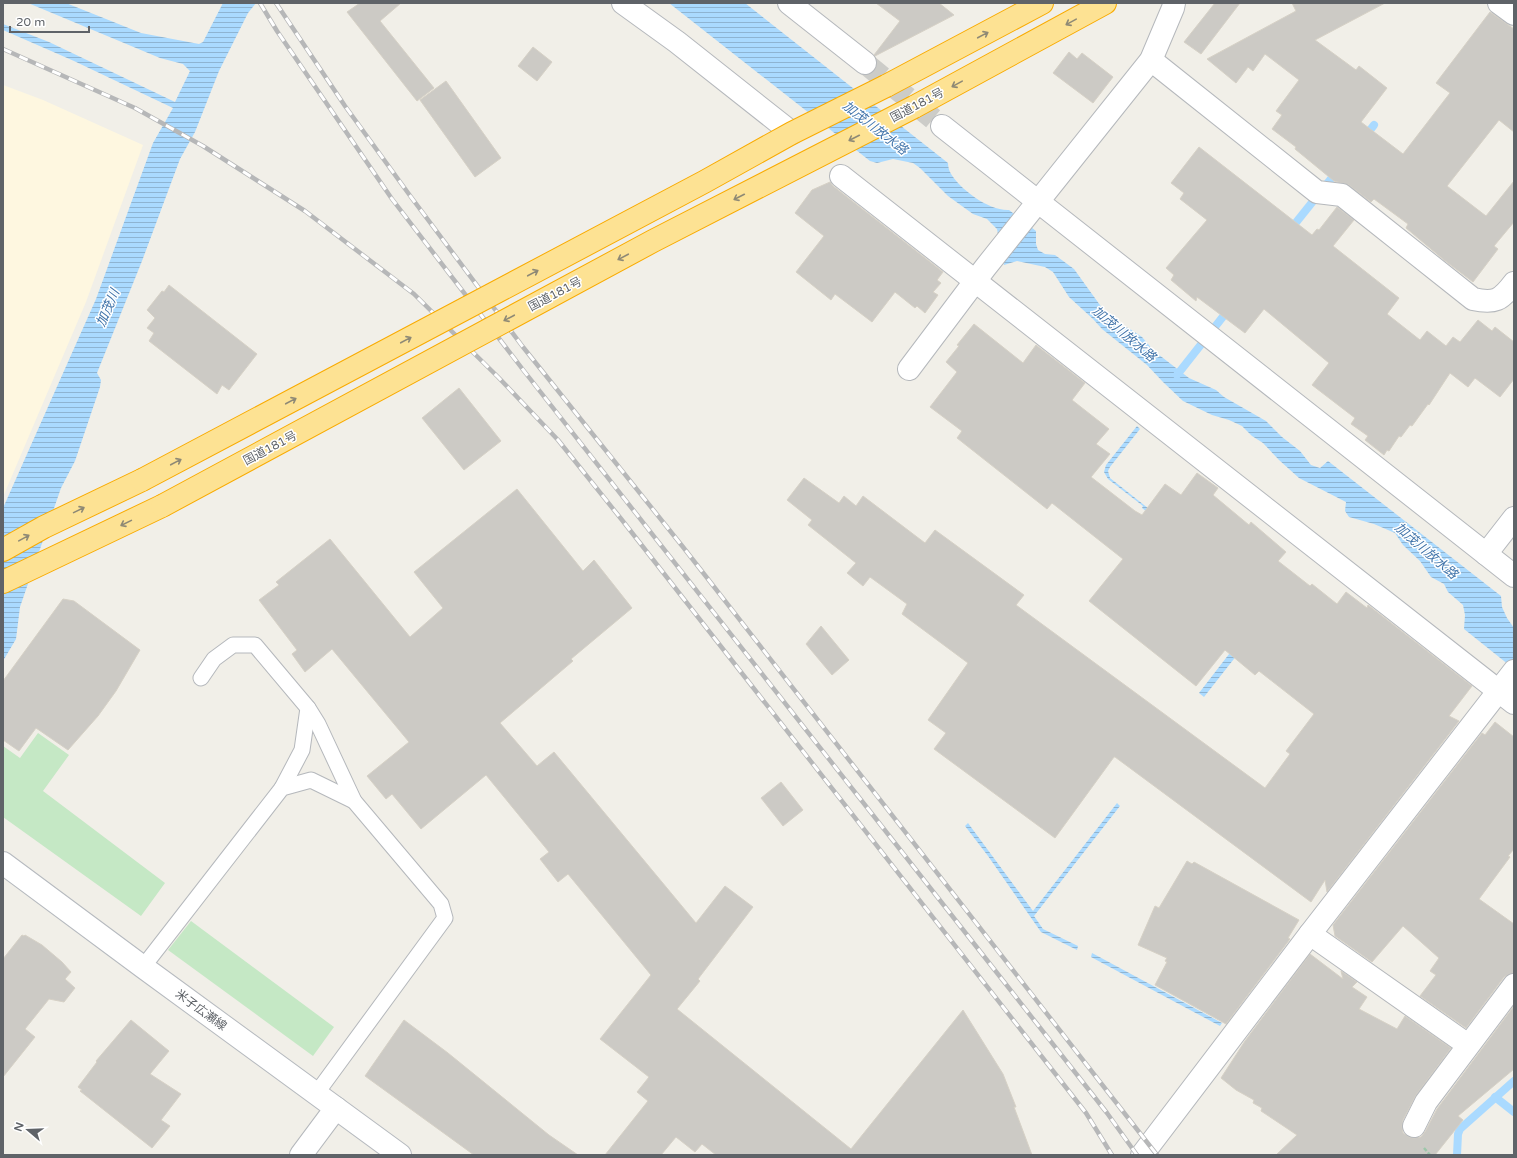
<svg xmlns="http://www.w3.org/2000/svg" width="1517" height="1158" font-family="'Varela Round','Noto Sans JP',sans-serif">
<defs>
<pattern id="water-rules" width="6" height="5" patternUnits="userSpaceOnUse"><rect width="6" height="5" fill="#aadaff"/><path d="M0 2.5h6" fill="none" stroke="#8eb4d2"/></pattern>
</defs>
<rect width="100%" height="100%" fill="#f1efe8"/>
<!-- commercial -->
<polygon fill="#fef7e0" points="3,85 43,100 143,145 86,302 3,497"/>
<!-- green -->
<g fill="#c5e8c5">
<polygon points="38,733 69,755 43,791 165,883 141,916 3,817 3,746 20,758"/>
<polygon points="191,921 334,1027 313,1056 168,950"/>
</g>
<!-- water -->
<g fill="url(#water-rules)">
<polygon points="28,3 66,3 141,33 199,44 203,42 223,3 256,3 248,13 219,71 195,132 180,159 142,261 97,373 101,380 100,387 75,461 61,488 20,607 16,639 3,661 3,508 96,299 153,143 173,108 74,61 3,30 3,24 49,42 175,102 190,71 183,64 160,58"/>
<path d="M669 3H745L948 163C948 166 949 170 950 172 959 189 989 211 1009 210L1036 231V244L1038 250 1045 254 1055 255 1074 269 1110 319 1130 329 1142 337 1154 351 1189 378 1216 390 1224 397 1266 421 1282 437 1300 451 1311 465 1320 468 1328 461 1501 596 1502 607 1507 618 1514 628V669L1464 629 1465 615 1463 605 1448 592 1444 584 1431 577 1420 561 1403 545 1395 533 1374 524 1349 517 1345 511 1346 502 1299 478 1279 460 1263 443 1252 436 1242 426 1229 420 1212 415 1183 401 1163 382 1147 365 1102 329 1093 319 1069 297 1053 272 1045 267 1017 261 1004 265 997 229 987 219 973 214 948 196 920 168 913 163 893 159 877 163 870 161Z"/>
<polygon points="1137,426 1140,429 1110,467 1108,471 1110,478 1274,608 1204,697 1199,693 1266,606 1142,508 1143,506 1108,479 1104,472 1106,465"/>
<polygon points="1117,803 1120,806 1034,916 1043,929 1078,946 1077,950 1041,932 988,856 965,826 968,823 1033,911"/>
<polygon points="1092,953 1222,1023 1220,1026 1091,957"/>
</g>
<g fill="none" stroke-linecap="round" stroke-linejoin="round">
<!-- stream -->
<g stroke="#aadaff" stroke-width="8">
<polyline points="1364,138 1374,125"/>
<polyline points="1290,230 1338,170"/>
<polyline points="1177,375 1229,309"/>
<polyline points="1495,1097 1514,1112"/>
<polyline points="1457,1155 1458,1134 1460,1129 1514,1081"/>
</g>
</g>
<!-- building -->
<g fill="#cccac5" stroke="#d6d1c6">
<polygon points="360,3 401,3 380,21 434,88 417,101 347,12"/>
<polygon points="876,3 939,3 954,15 875,56 874,55 900,21"/>
<polygon points="1215,3 1240,3 1201,54 1184,42"/>
<polygon points="1292,3 1385,3 1315,40 1356,70 1359,66 1387,88 1361,122 1403,154 1450,93 1436,83 1490,12 1514,29 1514,132 1499,120 1447,186 1486,216 1514,181 1514,222 1494,246 1498,249 1473,282 1444,260 1406,228 1408,224 1374,199 1371,202 1349,185 1334,181 1295,149 1296,147 1272,129 1282,115 1276,111 1299,80 1265,54 1253,71 1248,67 1236,83 1207,59 1296,11"/>
<polygon points="533,47 552,62 537,81 518,66"/>
<polygon points="1069,52 1077,59 1082,53 1113,77 1093,103 1053,73"/>
<polygon points="446,81 501,158 475,177 420,100"/>
<polygon points="1199,147 1312,235 1317,229 1319,230 1337,207 1354,220 1333,246 1399,298 1387,314 1420,340 1427,331 1446,346 1453,337 1460,342 1478,320 1492,331 1495,327 1514,342 1514,379 1500,397 1475,378 1468,387 1450,373 1429,405 1428,404 1412,426 1410,425 1401,437 1399,436 1389,451 1387,450 1384,455 1365,440 1368,436 1351,424 1355,418 1312,385 1329,363 1264,309 1245,333 1197,297 1196,301 1171,280 1174,275 1166,268 1207,220 1180,199 1184,193 1171,183"/>
<polygon points="830,182 833,186 943,272 937,280 941,283 933,292 938,295 925,313 917,306 915,308 895,292 872,322 835,294 831,300 796,272 824,236 795,213 812,190"/>
<polygon points="169,285 257,354 229,390 222,385 217,394 149,341 154,333 147,328 155,318 147,310 162,291 164,292"/>
<polygon points="974,324 1023,363 1036,345 1085,383 1072,400 1109,429 1096,444 1110,454 1091,477 1135,511 1142,515 1165,484 1181,495 1197,473 1218,488 1213,495 1249,525 1251,522 1286,552 1278,561 1310,586 1312,584 1337,604 1346,592 1367,608 1368,605 1472,686 1449,716 1459,721 1327,892 1325,880 1311,902 1115,757 1114,757 1055,838 934,749 946,733 928,720 968,663 902,614 907,604 870,577 863,586 847,573 856,563 808,525 812,520 787,500 804,478 839,503 844,496 856,506 863,496 925,543 935,530 1024,595 1016,605 1265,788 1290,754 1286,751 1314,714 1259,671 1255,675 1225,650 1196,686 1089,601 1123,559 1052,503 1047,509 957,438 962,431 930,407 957,372 946,362 959,346 957,345"/>
<polygon points="459,388 501,441 464,470 422,418"/>
<polygon points="517,489 583,571 594,560 632,608 571,659 573,661 500,723 537,766 554,752 696,923 725,886 753,907 698,979 700,981 677,1009 851,1149 963,1010 1003,1074 1016,1107 1014,1107 1032,1155 716,1155 702,1144 695,1152 676,1137 661,1155 605,1155 648,1101 637,1092 649,1077 600,1039 651,975 568,874 558,882 540,859 549,852 486,775 421,829 392,794 386,799 367,776 409,742 332,649 305,672 292,654 297,650 259,600 279,585 276,582 330,539 410,637 443,608 414,572"/>
<polygon points="63,599 74,601 140,650 116,691 98,716 68,750 36,728 19,751 3,740 3,681"/>
<polygon points="821,626 849,660 832,675 806,644"/>
<polygon points="1495,722 1514,737 1514,849 1508,856 1510,857 1479,899 1514,924 1514,973 1509,974 1504,977 1466,1028 1420,996 1436,975 1430,971 1439,958 1403,926 1372,962 1335,936 1333,925 1482,733 1485,735"/>
<polygon points="781,782 803,810 783,826 761,798"/>
<polygon points="1187,861 1192,864 1194,862 1299,920 1288,938 1290,939 1226,1024 1155,985 1167,962 1165,961 1167,958 1138,945 1155,906 1159,908"/>
<polygon points="22,935 24,936 25,935 42,945 62,962 71,972 65,979 75,988 64,1002 49,999 25,1029 35,1037 3,1077 3,959"/>
<polygon points="1310,954 1343,979 1341,971 1357,982 1352,987 1367,997 1359,1009 1397,1029 1405,1016 1451,1048 1416,1095 1403,1120 1402,1126 1403,1133 1409,1137 1414,1138 1421,1137 1425,1132 1437,1109 1514,1006 1514,1069 1458,1116 1463,1120 1435,1155 1276,1155 1297,1135 1261,1111 1262,1108 1253,1103 1254,1100 1236,1090 1221,1078 1245,1041"/>
<polygon points="131,1020 169,1051 150,1074 181,1094 161,1120 170,1126 152,1148 80,1091 82,1090 78,1087 97,1062 96,1061"/>
<polygon points="404,1020 448,1053 549,1135 578,1155 474,1155 365,1076"/>
</g>
<g fill="none" stroke-linecap="round" stroke-linejoin="round">
<!-- street-tunnel -->
<polyline stroke="#ccccc8" stroke-width="22" stroke-dasharray="22 11" stroke-linecap="butt" points="865,63 942,126"/>
<defs>
<g id="lane">
<polyline points="201,678 214,659 233,645 255,645 308,708 302,750 282,788"/>
<polyline points="308,708 318,724 354,801 441,904 445,918 316,1094"/>
<polyline points="143,967 282,788 311,780 354,801"/>
</g>
<g id="street">
<polyline points="623,3 677,42 792,133"/>
<polyline points="789,3 865,63"/>
<polyline points="1499,3 1514,14"/>
<path d="M1151 60 1317 192 1342 195 1473 299C1495 304 1501 300 1514 283"/>
<polyline points="942,126 1514,576"/>
<polyline points="841,176 1514,703"/>
<polyline points="909,369 985,268 1151,60 1173,8 1174,3"/>
<polyline points="1486,554 1514,518"/>
<polyline points="1310,934 1468,1045"/>
<polyline points="1414,1126 1426,1102 1514,985"/>
<polyline points="301,1155 336,1108"/>
<polyline points="1142,1155 1310,934 1514,671"/>
</g>
<polyline id="secondary" points="3,863 143,967 400,1155"/>
<g id="highway">
<polyline points="886,86 1042,3"/>
<polyline points="914,107 1105,3"/>
<polyline points="3,550 44,527 142,480"/>
<polyline points="3,582 162,506"/>
</g>
</defs>
<!-- lane casing -->
<use href="#lane" stroke="#b5b8bc" stroke-width="17"/>
<!-- street casing -->
<use href="#street" stroke="#b5b8bc" stroke-width="24"/>
<!-- secondary casing -->
<use href="#secondary" stroke="#b6babf" stroke-width="24"/>
<!-- highway casing -->
<use href="#highway" stroke="#f9ab00" stroke-width="24"/>
<!-- path -->
<polyline stroke="#9cc7a9" stroke-width="2.5" stroke-dasharray="4 2" stroke-linecap="butt" points="1424,1148 1430,1155"/>
<!-- lane -->
<use href="#lane" stroke="#fff" stroke-width="15"/>
<!-- street -->
<use href="#street" stroke="#fff" stroke-width="22"/>
<!-- secondary -->
<use href="#secondary" stroke="#fff" stroke-width="22"/>
<!-- highway -->
<use href="#highway" stroke="#fde293" stroke-width="22"/>
<defs>
<g id="rail">
<polyline points="260,3 277,31 392,199 524,371 990,964 1107,1113 1137,1155"/>
<polyline points="276,3 345,106 411,197 523,347 683,547 1157,1155"/>
<polyline points="3,49 135,108 203,146 305,211 414,294 498,377 558,440 622,520 1086,1113 1112,1155"/>
</g>
</defs>
<!-- rail casing -->
<use href="#rail" stroke="#b6b7b8" stroke-width="4.5"/>
<!-- rail -->
<use href="#rail" stroke="#fff" stroke-width="3" stroke-dasharray="9" stroke-linecap="butt"/>
<defs>
<g id="highway-bridge">
<polyline points="142,480 704,182 792,133 886,86"/>
<polyline points="162,506 653,241 914,107"/>
</g>
</defs>
<!-- highway-bridge casing -->
<use href="#highway-bridge" stroke="#f9ab00" stroke-width="24" stroke-linecap="butt"/>
<!-- highway-bridge -->
<use href="#highway-bridge" stroke="#fde293" stroke-width="22"/>
</g>
<!-- one-way arrows -->
<defs><path id="oneway-shaft" d="M-6 0H5M1.5-3L5.5 0L1.5 3" fill="none" stroke-width="1.6" stroke-linecap="round" stroke-linejoin="round"/></defs>
<g stroke="#8e8975">
<use href="#oneway-shaft" transform="translate(1071 22) rotate(151)"/>
<use href="#oneway-shaft" transform="translate(983 35) rotate(-28)"/>
<use href="#oneway-shaft" transform="translate(957 84) rotate(151)"/>
<use href="#oneway-shaft" transform="translate(854 138) rotate(153)"/>
<use href="#oneway-shaft" transform="translate(739 197) rotate(153)"/>
<use href="#oneway-shaft" transform="translate(623 257) rotate(152)"/>
<use href="#oneway-shaft" transform="translate(533 273) rotate(-28)"/>
<use href="#oneway-shaft" transform="translate(509 318) rotate(152)"/>
<use href="#oneway-shaft" transform="translate(406 340) rotate(-28)"/>
<use href="#oneway-shaft" transform="translate(291 401) rotate(-28)"/>
<use href="#oneway-shaft" transform="translate(176 462) rotate(-28)"/>
<use href="#oneway-shaft" transform="translate(79 510) rotate(-26)"/>
<use href="#oneway-shaft" transform="translate(126 523) rotate(154)"/>
<use href="#oneway-shaft" transform="translate(24 538) rotate(-29)"/>
</g>
<g text-anchor="middle" dominant-baseline="central" stroke-width="3" stroke-linejoin="round" paint-order="stroke">
<!-- street labels -->
<g font-size="12" fill="#5f6368" stroke="#fff">
<text transform="translate(917 105) rotate(-28)">国道181号</text>
<text transform="translate(555 294) rotate(-28)">国道181号</text>
<text transform="translate(270 448) rotate(-28)">国道181号</text>
<text transform="translate(201 1010) rotate(36)">米子広瀬線</text>
</g>
<!-- water labels -->
<g font-size="13" font-style="italic" fill="#4174aa" stroke="#fff">
<text transform="translate(875 128) rotate(38)">加茂川放水路</text>
<text transform="translate(108 308) rotate(-67)">加茂川</text>
<text transform="translate(1124 334) rotate(40)">加茂川放水路</text>
<text transform="translate(1426 551) rotate(41)">加茂川放水路</text>
</g>
</g>
<!-- border -->
<rect width="1517" height="1158" fill="none" stroke="#5f6368" stroke-width="8"/>
<!-- north arrow -->
<g transform="translate(28 1130) rotate(289)" stroke="#ffffff" stroke-width="3" paint-order="stroke">
<path d="M0-3L7 15L0 10L-7 15Z" fill="#5f6368"/>
<text y="-6" font-size="11" font-weight="bold" text-anchor="middle" fill="#5f6368">N</text>
</g>
<!-- scale -->
<path d="M10 26v6h79v-6" fill="none" stroke="#5f6368" stroke-width="2"/>
<text x="16" y="26" font-size="12" fill="#5f6368" stroke="#ffffff" stroke-width="3" paint-order="stroke">20 m</text>
</svg>
